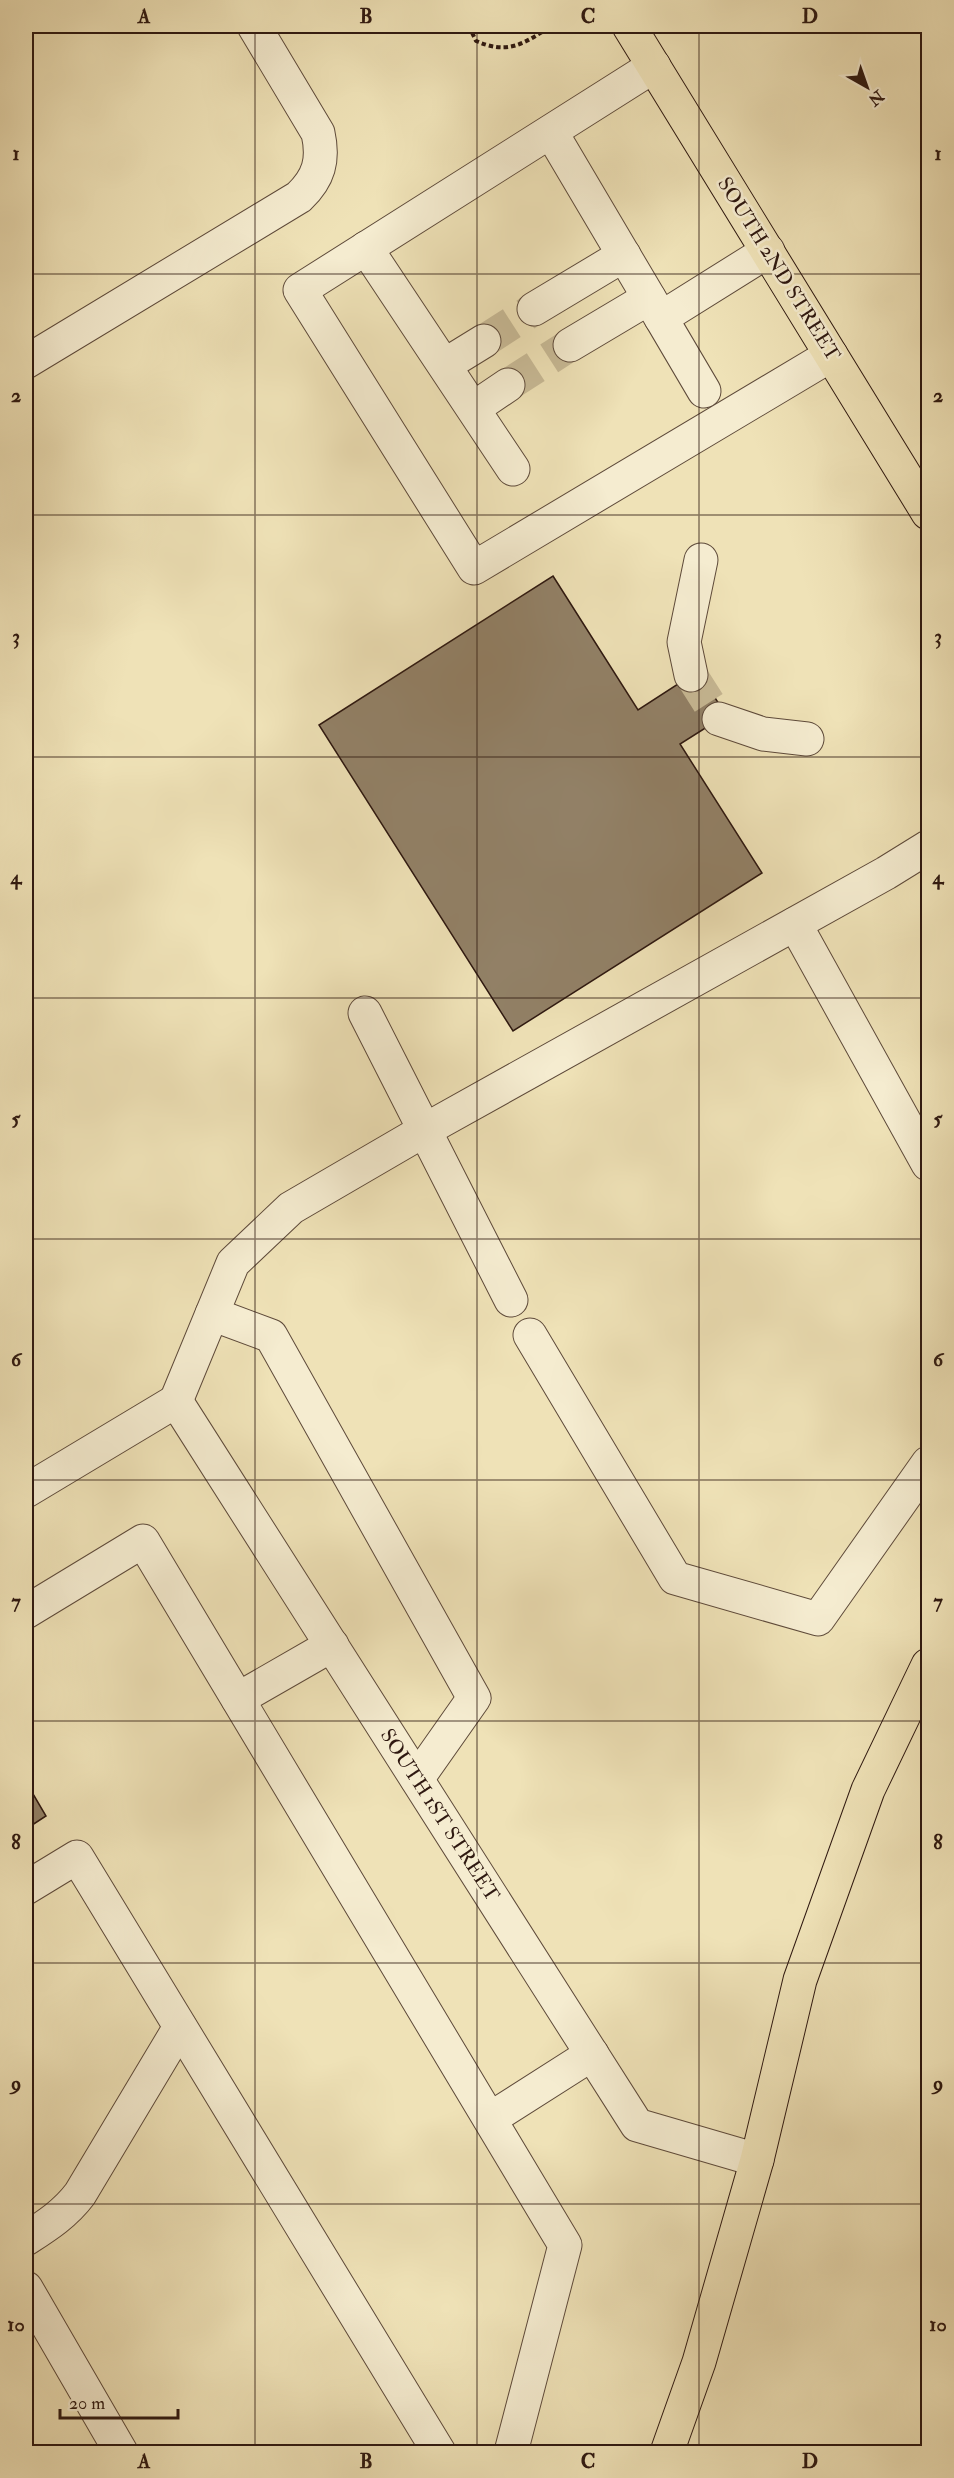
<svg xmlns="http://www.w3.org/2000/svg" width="954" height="2478" font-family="'IM FELL Double Pica',serif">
<rect width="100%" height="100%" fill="#efe2b7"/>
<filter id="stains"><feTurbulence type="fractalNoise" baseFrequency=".00333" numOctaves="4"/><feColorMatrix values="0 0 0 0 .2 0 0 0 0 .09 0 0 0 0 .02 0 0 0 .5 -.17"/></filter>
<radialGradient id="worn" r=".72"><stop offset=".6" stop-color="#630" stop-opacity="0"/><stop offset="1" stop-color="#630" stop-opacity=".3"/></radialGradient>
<!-- building -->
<g fill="#928167" stroke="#2e1810" stroke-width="1.5">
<polygon points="553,576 638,710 698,671 726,715 680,744 762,873 513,1031 319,725"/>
<polygon points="26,1782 46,1816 26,1829"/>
</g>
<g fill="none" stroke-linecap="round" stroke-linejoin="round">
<!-- minor-tunnel -->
<g stroke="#c8ba96" stroke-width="33" stroke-dasharray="33 16" stroke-linecap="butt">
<polyline points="484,341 534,309"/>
<polyline points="508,385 570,345"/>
<polyline points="691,675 719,719"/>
</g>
<defs>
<g id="minor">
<polyline points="654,66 300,290 474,568 831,355"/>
<polyline points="551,132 661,318 768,251"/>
<polyline points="366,248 513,469"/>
<polyline points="534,309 624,255"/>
<polyline points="661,318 704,391"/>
<polyline points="570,345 649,298"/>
<path d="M26 362 299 197C319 178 324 160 318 133L254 26"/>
<polyline points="445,365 484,341"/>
<polyline points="474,408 508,385"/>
<polyline points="691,675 684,642 701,560"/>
<polyline points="719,719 763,734 807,739"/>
<polyline points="795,924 928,1164"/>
<polyline points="365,1013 511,1300"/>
<polyline points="212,1314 271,1336 474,1698 417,1779"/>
<polyline points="530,1335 675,1578 818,1619 928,1463"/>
<polyline points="176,1401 637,2125 757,2160"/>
<polyline points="176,1401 233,1263 291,1208 425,1130 886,873 928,847"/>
<polyline points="26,1491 176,1401"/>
<polyline points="26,1612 143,1541 565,2245 511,2452"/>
<polyline points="238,1699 332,1645"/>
<polyline points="26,1888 77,1857 439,2452"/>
<polyline points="490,2119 592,2054"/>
<path d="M26 2239C46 2226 65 2214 80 2194L180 2027"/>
<polyline points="26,2288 121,2452"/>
</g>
<g id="major">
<polyline points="629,26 928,513"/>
<polyline points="667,2452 699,2362 757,2160 800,1980 868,1790 928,1665"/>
</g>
</defs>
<!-- minor casing -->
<use href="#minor" stroke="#5e4a3a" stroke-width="35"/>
<!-- major casing -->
<use href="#major" stroke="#2e1810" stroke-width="35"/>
<!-- path -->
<path stroke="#2e1810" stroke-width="4" stroke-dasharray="4.5 3" stroke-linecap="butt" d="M469 26 476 41C504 53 518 47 542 32L538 26"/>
<!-- minor -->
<use href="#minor" stroke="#f5ecd0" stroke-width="33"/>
<!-- major -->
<use href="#major" stroke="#efe2b7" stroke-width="33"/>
</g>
<!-- grid -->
<path fill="none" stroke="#2e1810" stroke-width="1.5" stroke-opacity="0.55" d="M255 26V2452M477 26V2452M699 26V2452M26 274H928M26 515H928M26 757H928M26 998H928M26 1239H928M26 1480H928M26 1721H928M26 1963H928M26 2204H928"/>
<g text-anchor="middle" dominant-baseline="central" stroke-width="5" stroke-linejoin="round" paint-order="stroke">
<!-- street labels -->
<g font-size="20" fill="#2e1810" stroke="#f5ecd0">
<text transform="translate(779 269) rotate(58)">SOUTH 2ND STREET</text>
<text transform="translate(440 1815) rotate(57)">SOUTH 1ST STREET</text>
</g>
</g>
<!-- margin -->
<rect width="954" height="2478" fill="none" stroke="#efe2b7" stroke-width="66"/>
<!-- north arrow -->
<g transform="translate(867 87) rotate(140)" stroke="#f5ecd0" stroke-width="4.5" paint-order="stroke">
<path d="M0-4.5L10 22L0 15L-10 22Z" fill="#2e1810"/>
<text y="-9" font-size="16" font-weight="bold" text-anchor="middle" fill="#2e1810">N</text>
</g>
<!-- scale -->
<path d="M60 2409v9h118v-9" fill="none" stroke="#2e1810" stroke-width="3"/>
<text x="69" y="2409" font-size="18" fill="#2e1810" stroke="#f5ecd0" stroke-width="4.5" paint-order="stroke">20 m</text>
<rect x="33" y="33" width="888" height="2412" fill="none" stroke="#2e1810" stroke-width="2"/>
<g font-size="20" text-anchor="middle" font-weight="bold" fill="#2e1810">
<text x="144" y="23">A</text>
<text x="366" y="23">B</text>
<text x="588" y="23">C</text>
<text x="810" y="23">D</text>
<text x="16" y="160">1</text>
<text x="938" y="160">1</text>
<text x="16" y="402">2</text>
<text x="938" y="402">2</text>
<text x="16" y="643">3</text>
<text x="938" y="643">3</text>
<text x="16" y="884">4</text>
<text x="938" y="884">4</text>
<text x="16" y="1125">5</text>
<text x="938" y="1125">5</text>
<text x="16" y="1366">6</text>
<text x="938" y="1366">6</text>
<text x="16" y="1608">7</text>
<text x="938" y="1608">7</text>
<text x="16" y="1849">8</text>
<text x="938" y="1849">8</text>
<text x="16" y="2090">9</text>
<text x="938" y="2090">9</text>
<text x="16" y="2331">10</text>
<text x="938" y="2331">10</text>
<text x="144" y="2468">A</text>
<text x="366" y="2468">B</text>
<text x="588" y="2468">C</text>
<text x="810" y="2468">D</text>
</g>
<rect width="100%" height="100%" filter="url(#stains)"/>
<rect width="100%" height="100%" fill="url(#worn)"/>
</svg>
